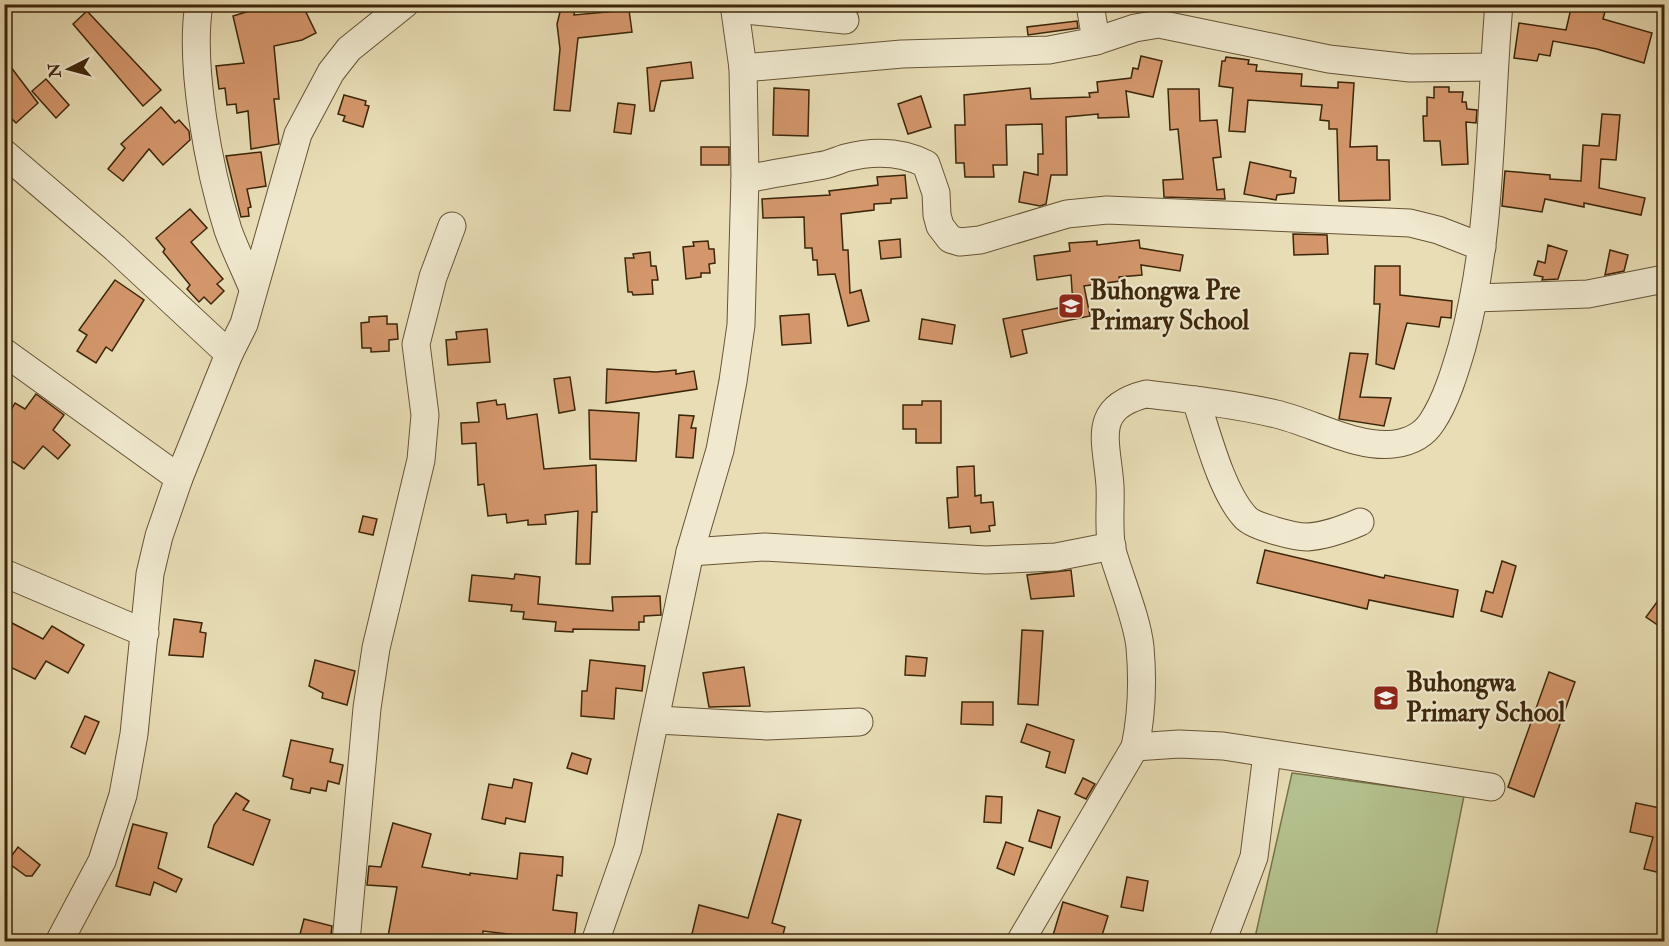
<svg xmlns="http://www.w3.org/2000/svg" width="1669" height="946" font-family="'IM FELL Double Pica',serif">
<rect width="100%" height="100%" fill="#e8ddb5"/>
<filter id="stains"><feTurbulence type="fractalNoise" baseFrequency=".00333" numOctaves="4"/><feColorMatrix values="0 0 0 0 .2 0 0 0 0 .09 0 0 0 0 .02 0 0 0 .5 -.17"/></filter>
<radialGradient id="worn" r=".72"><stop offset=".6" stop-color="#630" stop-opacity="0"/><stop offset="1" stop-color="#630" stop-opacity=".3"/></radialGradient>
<!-- green -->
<polygon fill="#b4c28f" stroke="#78744c" stroke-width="1.5" points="1292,773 1464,796 1435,941 1254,942"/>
<!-- building -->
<g fill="#d4976c" stroke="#3c260a" stroke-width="1.5">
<polygon points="252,4 302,4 316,33 302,40 274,46 279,99 274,99 279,144 251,149 248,111 237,113 236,104 227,105 225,88 219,89 216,66 244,63 233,16 253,10"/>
<polygon points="562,4 576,4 574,15 629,10 632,32 578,38 570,111 554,110 560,49 557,24"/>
<polygon points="1572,4 1607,4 1603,19 1652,33 1644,63 1597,49 1553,41 1550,56 1539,54 1537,61 1514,58 1519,23 1566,30"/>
<polygon points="87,11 161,90 143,106 73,24"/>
<polygon points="1077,21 1078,28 1028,35 1027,27"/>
<polygon points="1141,56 1162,61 1153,97 1126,91 1129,117 1098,118 1098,114 1066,117 1067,175 1051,175 1046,204 1040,206 1019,202 1024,172 1038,175 1038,154 1043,154 1042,124 1006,125 1007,165 993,165 994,177 965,177 964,163 956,163 955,125 965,125 964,95 1030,88 1031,99 1090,97 1089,93 1098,92 1097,82 1131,78 1133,68 1138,69"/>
<polygon points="1226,57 1249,60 1248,64 1257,65 1256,71 1302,74 1301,86 1338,88 1338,82 1354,83 1350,147 1377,146 1377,160 1389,160 1390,200 1339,201 1337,129 1329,129 1329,121 1320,120 1322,105 1248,100 1245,132 1229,131 1233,88 1219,86 1222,61 1225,61"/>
<polygon points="4,58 38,103 16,123 4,111"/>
<polygon points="691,62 693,78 661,81 654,111 650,111 647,68"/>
<polygon points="46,79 69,105 56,118 32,91"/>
<polygon points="1434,87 1449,87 1449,92 1463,92 1462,102 1466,102 1467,109 1477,110 1476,123 1466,122 1468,164 1442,165 1440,141 1424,141 1423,116 1427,116 1427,97 1434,98"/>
<polygon points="774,88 809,90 808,136 773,135"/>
<polygon points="1168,89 1199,89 1200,121 1217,120 1221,157 1213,158 1217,190 1224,189 1225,199 1164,197 1163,180 1183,179 1178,129 1170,130"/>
<polygon points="344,95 366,101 365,105 369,106 363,127 343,121 345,116 338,114"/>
<polygon points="921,96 931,127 908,134 898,104"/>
<polygon points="618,103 635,105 631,134 614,132"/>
<polygon points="161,107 175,123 179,120 189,131 190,140 163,165 149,149 123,181 108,169 125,148 121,144"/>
<polygon points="1602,114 1620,115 1616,160 1601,159 1599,188 1645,198 1641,215 1584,203 1584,207 1545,199 1542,212 1502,206 1505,171 1550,175 1550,179 1581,181 1583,145 1599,146"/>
<rect x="701" y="147" width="28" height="18"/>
<polygon points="261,152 266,186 247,189 251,207 248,208 249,216 241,217 226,156"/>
<polygon points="1250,162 1291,171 1290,177 1296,178 1294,193 1277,195 1276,200 1244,194"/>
<polygon points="905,175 907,198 891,199 891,203 874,204 874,210 841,214 843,250 848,250 850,293 861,290 869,321 848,326 835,274 818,275 817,260 813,260 812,248 805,248 804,217 763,218 762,199 830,195 829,191 878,185 877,177"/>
<polygon points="190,209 207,228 191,242 223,279 217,284 224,291 211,304 204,297 199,302 187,289 190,285 163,252 165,249 156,238"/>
<polygon points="1293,234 1327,235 1328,254 1294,255"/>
<polygon points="900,239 901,257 881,259 879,241"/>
<polygon points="1139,240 1140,248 1183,255 1180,271 1141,265 1142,275 1119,277 1120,281 1084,286 1090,316 1022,330 1027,353 1011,357 1003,319 1073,305 1071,275 1037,280 1034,256 1070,251 1069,243 1097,241 1097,245"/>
<polygon points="708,241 709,249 714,249 715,263 709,264 710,273 701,273 701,277 686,279 683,247 694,246 693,242"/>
<polygon points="1548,245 1567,251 1558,279 1542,280 1543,277 1534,275 1538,261 1545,263"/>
<polygon points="1610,250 1628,255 1624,271 1605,275"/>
<polygon points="650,252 651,266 656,266 658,280 652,280 653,294 633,295 632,292 628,292 625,258 634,258 633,254"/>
<polygon points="1375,266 1400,266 1400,295 1452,301 1451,318 1441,317 1439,327 1407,323 1394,369 1376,364 1380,304 1374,304"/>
<polygon points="115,280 144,300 112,351 106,347 96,363 77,351 87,335 79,330"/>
<polygon points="809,314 811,343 782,345 780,316"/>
<polygon points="387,316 387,324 397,324 398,339 389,340 389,351 371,352 371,348 362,348 361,323 369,322 369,317"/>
<polygon points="922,319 955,325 952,344 919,339"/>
<polygon points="487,329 490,362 448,365 446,340 457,339 456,332"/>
<polygon points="1350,353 1368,354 1360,397 1391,398 1384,426 1339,419"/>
<polygon points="607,369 656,372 676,370 676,374 694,371 697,389 606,403"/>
<polygon points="570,377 575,410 559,413 554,379"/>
<polygon points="36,394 64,415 53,430 70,445 58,459 43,446 24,469 4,456 4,406 11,410 15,403 25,409"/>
<polygon points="496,400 497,405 505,404 507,419 537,414 544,469 596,465 597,512 592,512 590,564 576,564 578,511 545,515 546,524 528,525 528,520 507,523 506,514 488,516 484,484 478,485 476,443 462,444 461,423 479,422 477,403"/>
<polygon points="922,401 941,401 941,443 916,443 916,429 903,429 903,405 922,405"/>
<polygon points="589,410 639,413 636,461 590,459"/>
<polygon points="679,415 694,416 691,428 696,428 693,458 676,457"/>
<polygon points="974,466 975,496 981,495 981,503 993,502 995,525 989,526 990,531 971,533 970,526 949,528 947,498 958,497 957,467"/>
<polygon points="363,516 377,519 373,535 359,532"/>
<polygon points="1265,550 1384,578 1385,575 1458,590 1453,617 1369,600 1367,609 1257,583"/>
<polygon points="1502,561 1516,566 1502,617 1481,611 1486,591 1493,593"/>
<polygon points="1071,570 1074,596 1031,599 1027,575"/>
<polygon points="515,574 540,577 538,604 613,611 612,597 660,596 661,615 644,616 644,622 639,622 639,630 573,629 573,632 555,631 556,622 523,619 524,612 511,611 512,605 469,601 472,575 514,579"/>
<polygon points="1665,591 1665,630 1646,617"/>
<polygon points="174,619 202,623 200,632 206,633 203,657 169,655"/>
<polygon points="10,622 43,639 52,626 84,645 68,673 46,661 35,679 4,664 4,633"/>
<polygon points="1022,630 1043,631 1038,705 1018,704"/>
<polygon points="906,656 927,658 925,676 905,675"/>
<polygon points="315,660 355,671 347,705 322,698 323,693 309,686"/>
<polygon points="590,660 645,666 642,691 616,688 614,719 581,716 582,691 587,691"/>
<polygon points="744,667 750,706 709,707 703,673"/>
<polygon points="1549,672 1575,682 1534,797 1508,787"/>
<polygon points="962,702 993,702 993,725 961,724"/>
<polygon points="85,716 99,722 85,754 71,747"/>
<polygon points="1027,724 1074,740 1065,773 1046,767 1050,752 1021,742"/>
<polygon points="291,740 333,749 330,762 343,765 339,784 328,781 326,791 311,788 310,793 291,789 293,779 283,776"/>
<polygon points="572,753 591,759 587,774 567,768"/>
<polygon points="1083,778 1095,784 1086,799 1075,794"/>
<polygon points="514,779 532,783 525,822 506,818 505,824 482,819 489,784 512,788"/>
<polygon points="236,793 249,801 243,810 270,820 253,865 208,847 214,825"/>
<polygon points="986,796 1002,797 1001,823 984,822"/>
<polygon points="1636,803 1665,809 1665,874 1644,869 1653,837 1630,832"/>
<polygon points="1038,810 1060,817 1051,848 1029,841"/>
<polygon points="778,814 801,820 772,923 785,927 781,942 690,942 699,905 748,918"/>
<polygon points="393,823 431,834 422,867 470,875 470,873 517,879 520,853 563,857 562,876 557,875 553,910 577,913 574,942 483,931 482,942 387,942 397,887 367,885 369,866 381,867"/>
<polygon points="133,824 167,833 158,868 182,879 176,892 154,882 150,895 116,886"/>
<polygon points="1006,842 1023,848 1014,875 997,868"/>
<polygon points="18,847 40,865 32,876 26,876 7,862"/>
<polygon points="1127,877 1148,881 1143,911 1121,907"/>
<polygon points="1063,902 1108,916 1100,942 1051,942"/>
<polygon points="304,919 332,926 330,942 298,942"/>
</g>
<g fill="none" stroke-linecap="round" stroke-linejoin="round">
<defs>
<g id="minor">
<path d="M199 4C189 65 209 171 228 230 235 250 245 269 253 289"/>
<polyline points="1090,4 1096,41"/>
<polyline points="735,9 845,20"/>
<polyline points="743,68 902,54 1049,50 1096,41 1135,28 1159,24 1329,59 1410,68 1494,67"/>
<polyline points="4,153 115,248 229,354"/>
<path d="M745 180C770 173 794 171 818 166 828 165 836 161 845 158 872 151 901 151 926 164L936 193 937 215 940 226 950 239 960 242 980 240 1067 214 1107 210 1410 223 1438 230 1482 247"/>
<polyline points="1475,298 1588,294 1664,279"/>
<polyline points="4,352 179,478"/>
<path d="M1196 400C1207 434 1222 493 1246 518 1255 527 1295 537 1307 537 1325 536 1344 529 1360 522"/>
<polyline points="690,552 765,547 986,560 1056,557 1112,546"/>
<polyline points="4,573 145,633"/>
<polyline points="657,720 767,726 859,722"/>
<polyline points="1135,747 1179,744 1223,746 1491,787"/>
<polyline points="59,942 102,861 123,795 134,734 150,574 159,536 179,478 229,354 244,324 298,134 331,72 349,49 405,4"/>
<polyline points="346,942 367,708 376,648 421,460 425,415 416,344 433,277 452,226"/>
<polyline points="595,942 628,848 690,552 720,450 733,381 741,325 745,177 743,68 734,4"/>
<path d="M1020 942 1135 747C1142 714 1143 681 1140 647 1137 618 1120 579 1112 550 1108 530 1111 506 1110 486 1107 441 1090 408 1146 394 1189 399 1234 404 1276 414 1311 422 1358 449 1394 444 1410 442 1423 436 1432 422 1446 401 1455 371 1462 347 1493 235 1489 119 1499 4"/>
<polyline points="1222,942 1254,857 1267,754"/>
</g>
</defs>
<!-- minor casing -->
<use href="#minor" stroke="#675435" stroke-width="29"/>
<!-- minor -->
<use href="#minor" stroke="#f0e9cf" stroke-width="27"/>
</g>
<!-- icons -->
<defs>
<symbol id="school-square" viewBox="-11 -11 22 22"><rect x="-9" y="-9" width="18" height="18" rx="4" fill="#8f2418" stroke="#f0e9cf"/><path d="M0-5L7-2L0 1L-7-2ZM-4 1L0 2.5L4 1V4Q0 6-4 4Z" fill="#fff"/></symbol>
</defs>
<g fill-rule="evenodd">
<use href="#school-square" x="1056" y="291" width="30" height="30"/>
<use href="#school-square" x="1371" y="683" width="30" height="30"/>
</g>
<g text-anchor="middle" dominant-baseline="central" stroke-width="4.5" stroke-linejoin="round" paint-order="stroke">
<!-- poi labels -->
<g font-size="26" font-weight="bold" fill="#3c260a" stroke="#f0e9cf" text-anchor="start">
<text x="1090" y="291">Buhongwa Pre<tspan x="1090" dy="30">Primary School</tspan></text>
<text x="1406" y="683">Buhongwa<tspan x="1406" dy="30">Primary School</tspan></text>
</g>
</g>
<!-- margin -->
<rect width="1669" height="946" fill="none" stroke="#e8ddb5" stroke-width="24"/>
<rect x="6" y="6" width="1657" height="934" fill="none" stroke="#3c260a" stroke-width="3"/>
<rect x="12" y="12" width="1645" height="922" fill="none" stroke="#3c260a" stroke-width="1.5"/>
<!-- north arrow -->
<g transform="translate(69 69) rotate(264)" stroke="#f0e9cf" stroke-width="4.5" paint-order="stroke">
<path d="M0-4.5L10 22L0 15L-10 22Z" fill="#3c260a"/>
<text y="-9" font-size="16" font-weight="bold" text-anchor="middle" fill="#3c260a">N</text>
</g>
<rect width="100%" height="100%" filter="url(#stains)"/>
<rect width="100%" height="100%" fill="url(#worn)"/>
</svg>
